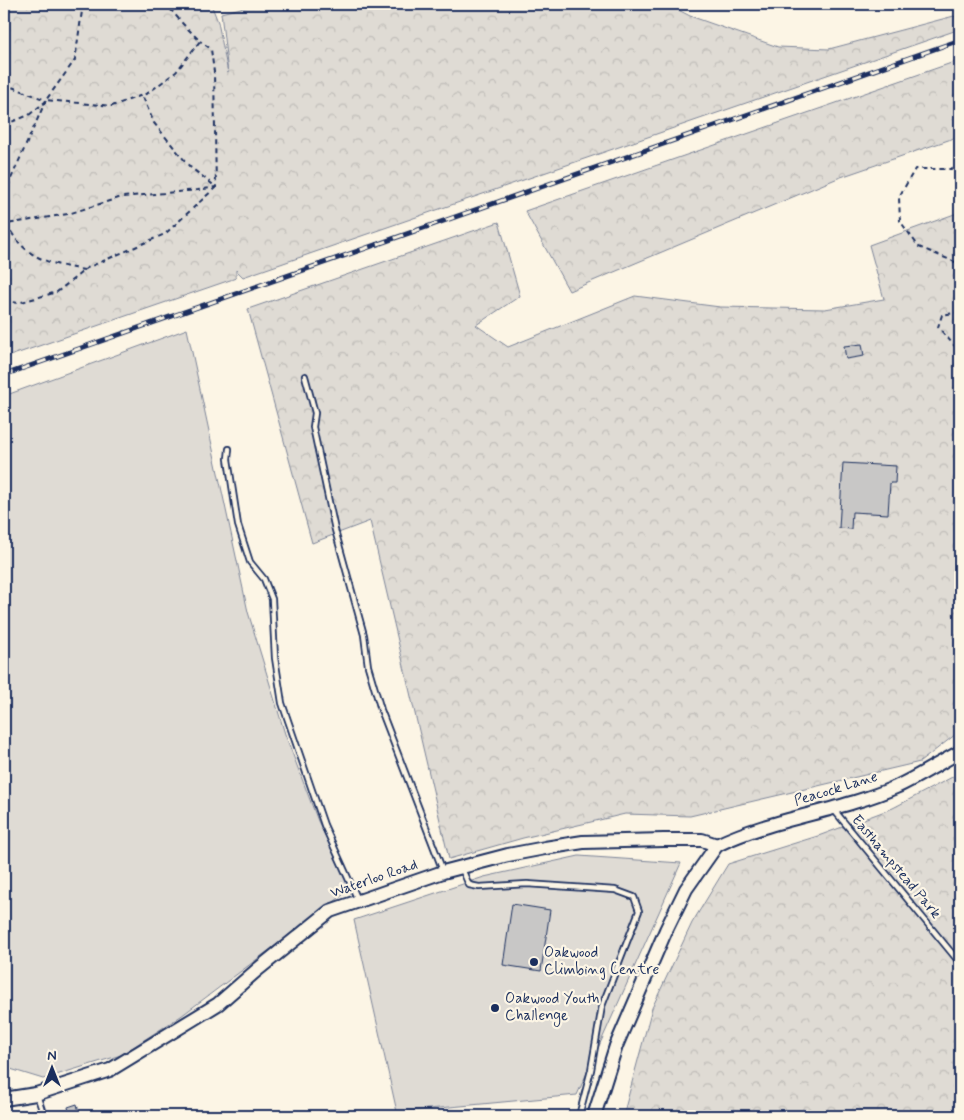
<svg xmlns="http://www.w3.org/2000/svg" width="964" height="1120" font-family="Mynerve,sans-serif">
<defs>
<pattern id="forest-crowns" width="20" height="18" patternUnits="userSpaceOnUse" patternTransform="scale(1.25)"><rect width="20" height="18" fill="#dfdbd4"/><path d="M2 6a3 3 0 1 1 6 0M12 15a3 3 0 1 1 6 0" fill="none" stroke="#bfbcb8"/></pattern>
</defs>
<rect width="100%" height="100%" fill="#fcf5e5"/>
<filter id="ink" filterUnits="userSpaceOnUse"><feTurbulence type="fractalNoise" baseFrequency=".02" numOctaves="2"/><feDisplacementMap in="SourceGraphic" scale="10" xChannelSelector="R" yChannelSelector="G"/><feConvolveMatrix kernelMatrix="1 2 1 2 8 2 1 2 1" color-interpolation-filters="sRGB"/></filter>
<g filter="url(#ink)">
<!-- green -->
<g fill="#dfdbd4" stroke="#7d8599">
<polygon points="187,329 248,612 285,734 318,821 351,889 181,1016 121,1055 43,1079 4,1067 4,396"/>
<polygon points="579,856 681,863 577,1095 397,1112 354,920 484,877"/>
</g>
<!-- forest -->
<g fill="url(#forest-crowns)" stroke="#7d8599">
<polygon points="4,4 211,4 218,22 228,73 221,13 257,4 667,4 690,16 778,47 829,49 954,16 960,21 960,29 243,277 236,270 236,278 4,358"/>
<polygon points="960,60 960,136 838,178 569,291 525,211"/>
<polygon points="960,212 960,731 920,762 690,816 625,814 523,838 449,859 370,521 312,543 248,309 499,222 520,296 476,325 508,347 635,296 720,307 825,309 884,299 869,245"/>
<polygon points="960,773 960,1116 623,1116 652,1008 692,923 728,864 821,835 893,808"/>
</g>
<!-- building -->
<g fill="#c8c7c6" stroke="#1b2f5e">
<polygon points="862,344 864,356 846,359 844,346"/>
<polygon points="843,463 896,466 895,483 890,483 888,514 852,512 851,529 839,528"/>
<polygon points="512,904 550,910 541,971 503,965"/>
<polygon points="77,1104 80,1116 70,1116 68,1107"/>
</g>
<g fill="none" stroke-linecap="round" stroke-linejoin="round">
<defs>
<g id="lane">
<polyline points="305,376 315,413 313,427 335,530 364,635 368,666 381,710 443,871"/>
<polyline points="229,449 228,459 238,525 250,562 264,579 272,599 275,658 282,703 324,825 358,900"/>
<polyline points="834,810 960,963"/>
<polyline points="462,869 469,885 479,887 527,884 615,890 634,897 639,911 602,1006 591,1070 579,1116"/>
<polyline points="37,1095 44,1116"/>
</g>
<g id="secondary">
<path d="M717 845C773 818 839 812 896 787 918 777 939 763 960 752"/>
<polyline points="4,1099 36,1094 110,1070 218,1004 257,970 330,911 443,872 508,855 545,848 583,842 664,840 702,840 717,845"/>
<polyline points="594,1116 616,1046 666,930 686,889 717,845"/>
</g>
</defs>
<!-- lane casing -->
<use href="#lane" stroke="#1b2f5e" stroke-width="8"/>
<!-- secondary casing -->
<use href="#secondary" stroke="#1b2f5e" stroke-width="16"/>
<!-- path -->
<g stroke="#1b2f5e" stroke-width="2" stroke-dasharray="5 4" stroke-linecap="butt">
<polyline points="83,4 75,60 46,100 112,106 148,93 176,72 200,41 183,24 166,4"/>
<polyline points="4,84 46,100 10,181 6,196 5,213 7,224 68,214 122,197 198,190 216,187 214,72 211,49 200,41"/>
<polyline points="4,125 29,115 45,102"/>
<polyline points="960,162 951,169 915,169 899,197 900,221 919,247 960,264"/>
<path d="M7 224C23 258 50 264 84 270"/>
<polyline points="4,230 7,224"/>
<polyline points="4,300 18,303 57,292 87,268 165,234 216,187 190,167 154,123 142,95"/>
<polyline points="960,312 942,315 938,327 960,352 960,357"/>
</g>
<!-- lane -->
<use href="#lane" stroke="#fcf5e5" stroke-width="4.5"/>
<!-- secondary -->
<use href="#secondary" stroke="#fcf5e5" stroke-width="12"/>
<defs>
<polyline id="rail" points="4,375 960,40"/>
</defs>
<!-- rail casing -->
<use href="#rail" stroke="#1b2f5e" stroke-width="5"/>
<!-- rail -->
<use href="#rail" stroke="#fcf5e5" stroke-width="3" stroke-dasharray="9" stroke-linecap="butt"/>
</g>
</g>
<!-- markers -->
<g fill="#1b2f5e" stroke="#fcf5e5" stroke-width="2">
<circle cx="534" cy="962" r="5"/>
<circle cx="495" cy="1008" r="5"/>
</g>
<g text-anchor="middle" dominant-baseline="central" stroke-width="4.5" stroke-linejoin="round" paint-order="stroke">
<!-- street labels -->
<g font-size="15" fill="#1b2f5e" stroke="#fcf5e5">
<text transform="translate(836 789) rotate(-17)">Peacock Lane</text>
<text transform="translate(896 867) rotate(50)">Easthampstead Park</text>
<text transform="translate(374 879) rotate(-19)">Waterloo Road</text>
</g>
<!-- poi labels -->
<g font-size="15" fill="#1b2f5e" stroke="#fcf5e5" text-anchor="start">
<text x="544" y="953">Oakwood<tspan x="544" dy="17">Climbing Centre</tspan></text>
<text x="505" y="999">Oakwood Youth<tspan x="505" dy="17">Challenge</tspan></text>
</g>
</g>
<!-- margin -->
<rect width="964" height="1120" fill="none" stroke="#fcf5e5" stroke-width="20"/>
<rect x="10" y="10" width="944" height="1100" fill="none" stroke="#1b2f5e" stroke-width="2" filter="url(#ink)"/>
<!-- north arrow -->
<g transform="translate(52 1068)" stroke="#fcf5e5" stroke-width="4" paint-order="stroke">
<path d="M0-4L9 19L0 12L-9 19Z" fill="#1b2f5e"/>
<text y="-8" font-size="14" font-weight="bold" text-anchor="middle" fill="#1b2f5e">N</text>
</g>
</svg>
